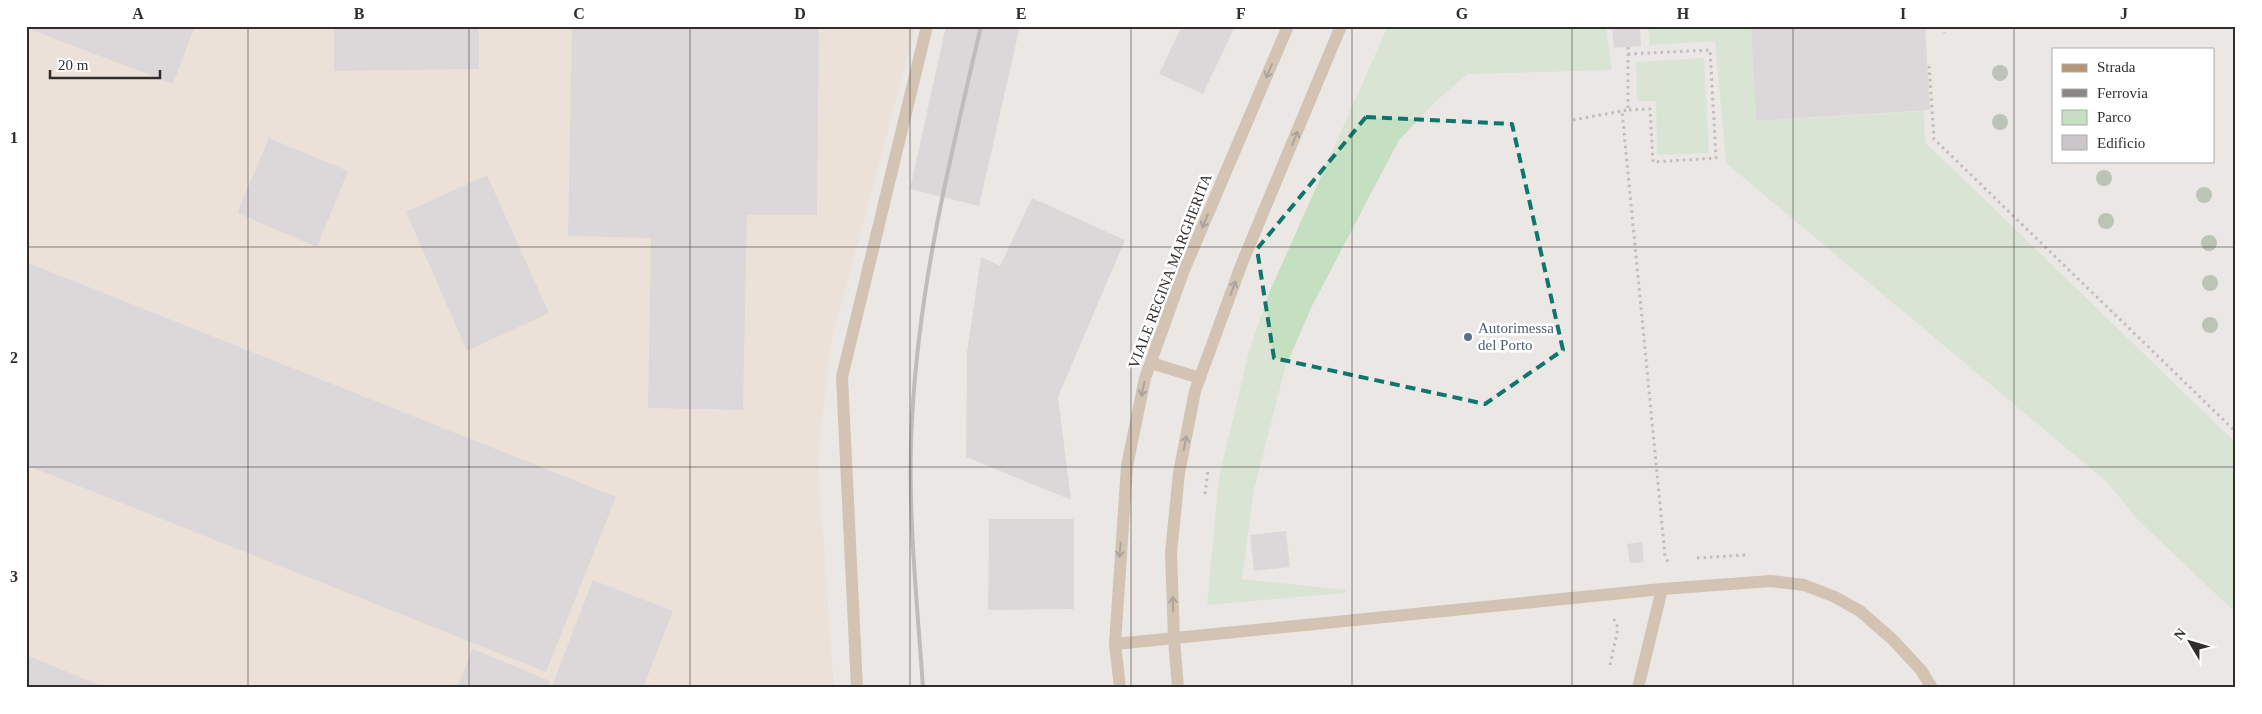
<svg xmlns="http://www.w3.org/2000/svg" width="2262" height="714" font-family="'Times New Roman',serif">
<rect width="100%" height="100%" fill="#ebe7e5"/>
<!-- industrial -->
<polygon fill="#eedacb" points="26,26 916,26 831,343 818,460 834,688 26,688"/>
<!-- green -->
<g fill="#c5e0c0">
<polygon points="1388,26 1606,26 1612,70 1468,74 1439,98 1399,140 1312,306 1285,368 1254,490 1242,579 1347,590 1344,593 1207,605 1219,477 1249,351 1269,293"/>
<polygon points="1648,26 1751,26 1756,121 1924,111 1925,142 2236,443 2236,613 2138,520 2107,482 1726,163 1715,41 1650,45"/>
<polygon points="1704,58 1709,153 1657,155 1656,101 1637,101 1636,62"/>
</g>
<!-- building -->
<g fill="#cac6c9">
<polygon points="33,26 195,26 173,84 32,30"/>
<polygon points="334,26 479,26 479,69 334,71"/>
<polygon points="572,26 819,26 817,215 747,215 743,410 648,408 651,238 568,236"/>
<polygon points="946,26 1020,26 979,206 910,189"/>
<polygon points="1182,26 1235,26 1203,94 1159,74"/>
<polygon points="1612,26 1640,26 1641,46 1614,48"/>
<polygon points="1751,26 1925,26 1930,110 1756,121"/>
<polygon points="269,138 348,171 317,247 237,213"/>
<polygon points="487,175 549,313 467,351 406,212"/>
<polygon points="1032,198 1125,240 1058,397 1071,500 966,457 967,353 981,257 1000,266"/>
<polygon points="26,262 616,497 546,672 26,465"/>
<polygon points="989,519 1074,519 1074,609 988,610"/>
<polygon points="1286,531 1290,567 1254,571 1250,535"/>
<polygon points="1642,542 1644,562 1630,563 1627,544"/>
<polygon points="593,580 673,611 643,688 551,688"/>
<polygon points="473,649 550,681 548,688 457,688"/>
<polygon points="26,655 107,688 26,688"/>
</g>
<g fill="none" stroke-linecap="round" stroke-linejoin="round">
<!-- path -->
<g stroke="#8c8988" stroke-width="3" stroke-dasharray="2.5 4" stroke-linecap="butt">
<polyline points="1943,26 1944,33"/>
<polyline points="1628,47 1628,110 1622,111 1665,556 1668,562"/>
<polyline points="1628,54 1710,50 1716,158 1653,162 1650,109 1628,110"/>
<polyline points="1929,66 1934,139 2236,432"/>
<polyline points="1573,120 1622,111"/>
<polyline points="1205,494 1208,470"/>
<polyline points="1697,558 1745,555"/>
<polyline points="1610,665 1618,628 1614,619"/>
</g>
<!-- minor -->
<g stroke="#b59777" stroke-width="12">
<polyline points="1151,363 1200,378"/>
<polyline points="1115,644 1662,589 1771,581 1804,585 1835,597 1860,611 1892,639 1921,670 1932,688"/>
<polyline points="857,688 842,377 927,26"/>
<polyline points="1120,688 1115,644 1127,466 1145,378 1184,270 1288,26"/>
<polyline points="1178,688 1174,639 1171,553 1179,473 1195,391 1242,263 1341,26"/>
<polyline points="1638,688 1662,589"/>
</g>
<!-- rail -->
<path stroke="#8a8786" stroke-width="4" d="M923 688C917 599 907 509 912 420 919 283 950 159 981 26"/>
</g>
<!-- trees -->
<g fill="#82997b">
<circle cx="2000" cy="73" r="8"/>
<circle cx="2000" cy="122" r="8"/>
<circle cx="2104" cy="178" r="8"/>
<circle cx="2204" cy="195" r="8"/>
<circle cx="2106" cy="221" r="8"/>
<circle cx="2209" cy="243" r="8"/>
<circle cx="2210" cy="283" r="8"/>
<circle cx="2210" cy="325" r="8"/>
</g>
<!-- one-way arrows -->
<defs><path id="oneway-shaft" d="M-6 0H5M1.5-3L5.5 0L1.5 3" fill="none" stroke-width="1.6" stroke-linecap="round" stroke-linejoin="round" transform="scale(1.25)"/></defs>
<g stroke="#5f5347">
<use href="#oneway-shaft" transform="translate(1269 71) rotate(113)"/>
<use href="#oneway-shaft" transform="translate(1295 138) rotate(-67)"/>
<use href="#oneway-shaft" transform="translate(1205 221) rotate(113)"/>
<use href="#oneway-shaft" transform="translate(1233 288) rotate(-70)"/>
<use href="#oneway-shaft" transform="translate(1143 389) rotate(102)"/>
<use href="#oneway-shaft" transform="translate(1185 443) rotate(-79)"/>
<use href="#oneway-shaft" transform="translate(1120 550) rotate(95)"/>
<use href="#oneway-shaft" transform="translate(1173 604) rotate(-92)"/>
</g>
<!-- marked area -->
<path d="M0 0H2262V714H0ZM1366 117 1512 124 1563 350 1485 404 1274 358 1257 249Z" fill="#ebe7e5" fill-opacity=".55" fill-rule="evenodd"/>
<path fill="none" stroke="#0f766e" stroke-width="4" stroke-dasharray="10 6" stroke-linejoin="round" d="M1366 117 1512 124 1563 350 1485 404 1274 358 1257 249Z"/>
<!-- grid -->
<path fill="none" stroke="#302e2d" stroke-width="1" stroke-opacity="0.55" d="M248 26V688M469 26V688M690 26V688M910 26V688M1131 26V688M1352 26V688M1572 26V688M1793 26V688M2014 26V688M26 247H2236M26 467H2236"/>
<!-- markers -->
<circle fill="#5c6f8a" stroke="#fff" stroke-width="2" cx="1468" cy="337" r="5"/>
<g text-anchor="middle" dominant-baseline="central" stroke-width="5" stroke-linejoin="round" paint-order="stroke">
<!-- street labels -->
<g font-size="15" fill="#302e2d" stroke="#fff">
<text transform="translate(1170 271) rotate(-69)">VIALE REGINA MARGHERITA</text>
</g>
<!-- service labels -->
<g font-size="15" fill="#4e5e75" stroke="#fff" text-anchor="start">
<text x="1478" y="328">Autorimessa<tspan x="1478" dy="17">del Porto</tspan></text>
</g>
</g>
<!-- border -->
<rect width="2262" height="714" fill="none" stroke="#ffffff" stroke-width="55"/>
<!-- legend -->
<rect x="2052" y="48" width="162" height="115" fill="#ffffff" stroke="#acabab"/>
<rect x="2062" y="64" width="25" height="8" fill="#b59777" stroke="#acabab"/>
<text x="2097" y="72" font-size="15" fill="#302e2d">Strada</text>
<rect x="2062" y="89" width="25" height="8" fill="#8a8786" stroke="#acabab"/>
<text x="2097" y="98" font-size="15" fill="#302e2d">Ferrovia</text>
<rect x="2062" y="110" width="25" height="15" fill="#c5e0c0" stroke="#acabab"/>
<text x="2097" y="122" font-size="15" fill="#302e2d">Parco</text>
<rect x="2062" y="135" width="25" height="15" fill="#cac6c9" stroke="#acabab"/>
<text x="2097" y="148" font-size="15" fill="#302e2d">Edificio</text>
<!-- north arrow -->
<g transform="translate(2190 642) rotate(308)" stroke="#ffffff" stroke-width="4" paint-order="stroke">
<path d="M0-4L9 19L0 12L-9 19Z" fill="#302e2d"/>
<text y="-8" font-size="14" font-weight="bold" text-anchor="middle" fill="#302e2d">N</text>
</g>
<!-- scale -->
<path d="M50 70v8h110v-8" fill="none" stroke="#302e2d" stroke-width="2.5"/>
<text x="58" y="70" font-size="15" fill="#302e2d" stroke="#ffffff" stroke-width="4" paint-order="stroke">20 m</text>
<rect x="28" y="28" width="2206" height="658" fill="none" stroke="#302e2d" stroke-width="2"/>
<g font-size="16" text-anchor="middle" font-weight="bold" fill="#302e2d">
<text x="138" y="19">A</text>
<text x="359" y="19">B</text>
<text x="579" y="19">C</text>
<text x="800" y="19">D</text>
<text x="1021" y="19">E</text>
<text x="1241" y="19">F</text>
<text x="1462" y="19">G</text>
<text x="1683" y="19">H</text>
<text x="1903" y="19">I</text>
<text x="2124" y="19">J</text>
<text x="14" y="143">1</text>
<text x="14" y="363">2</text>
<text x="14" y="582">3</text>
</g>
</svg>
